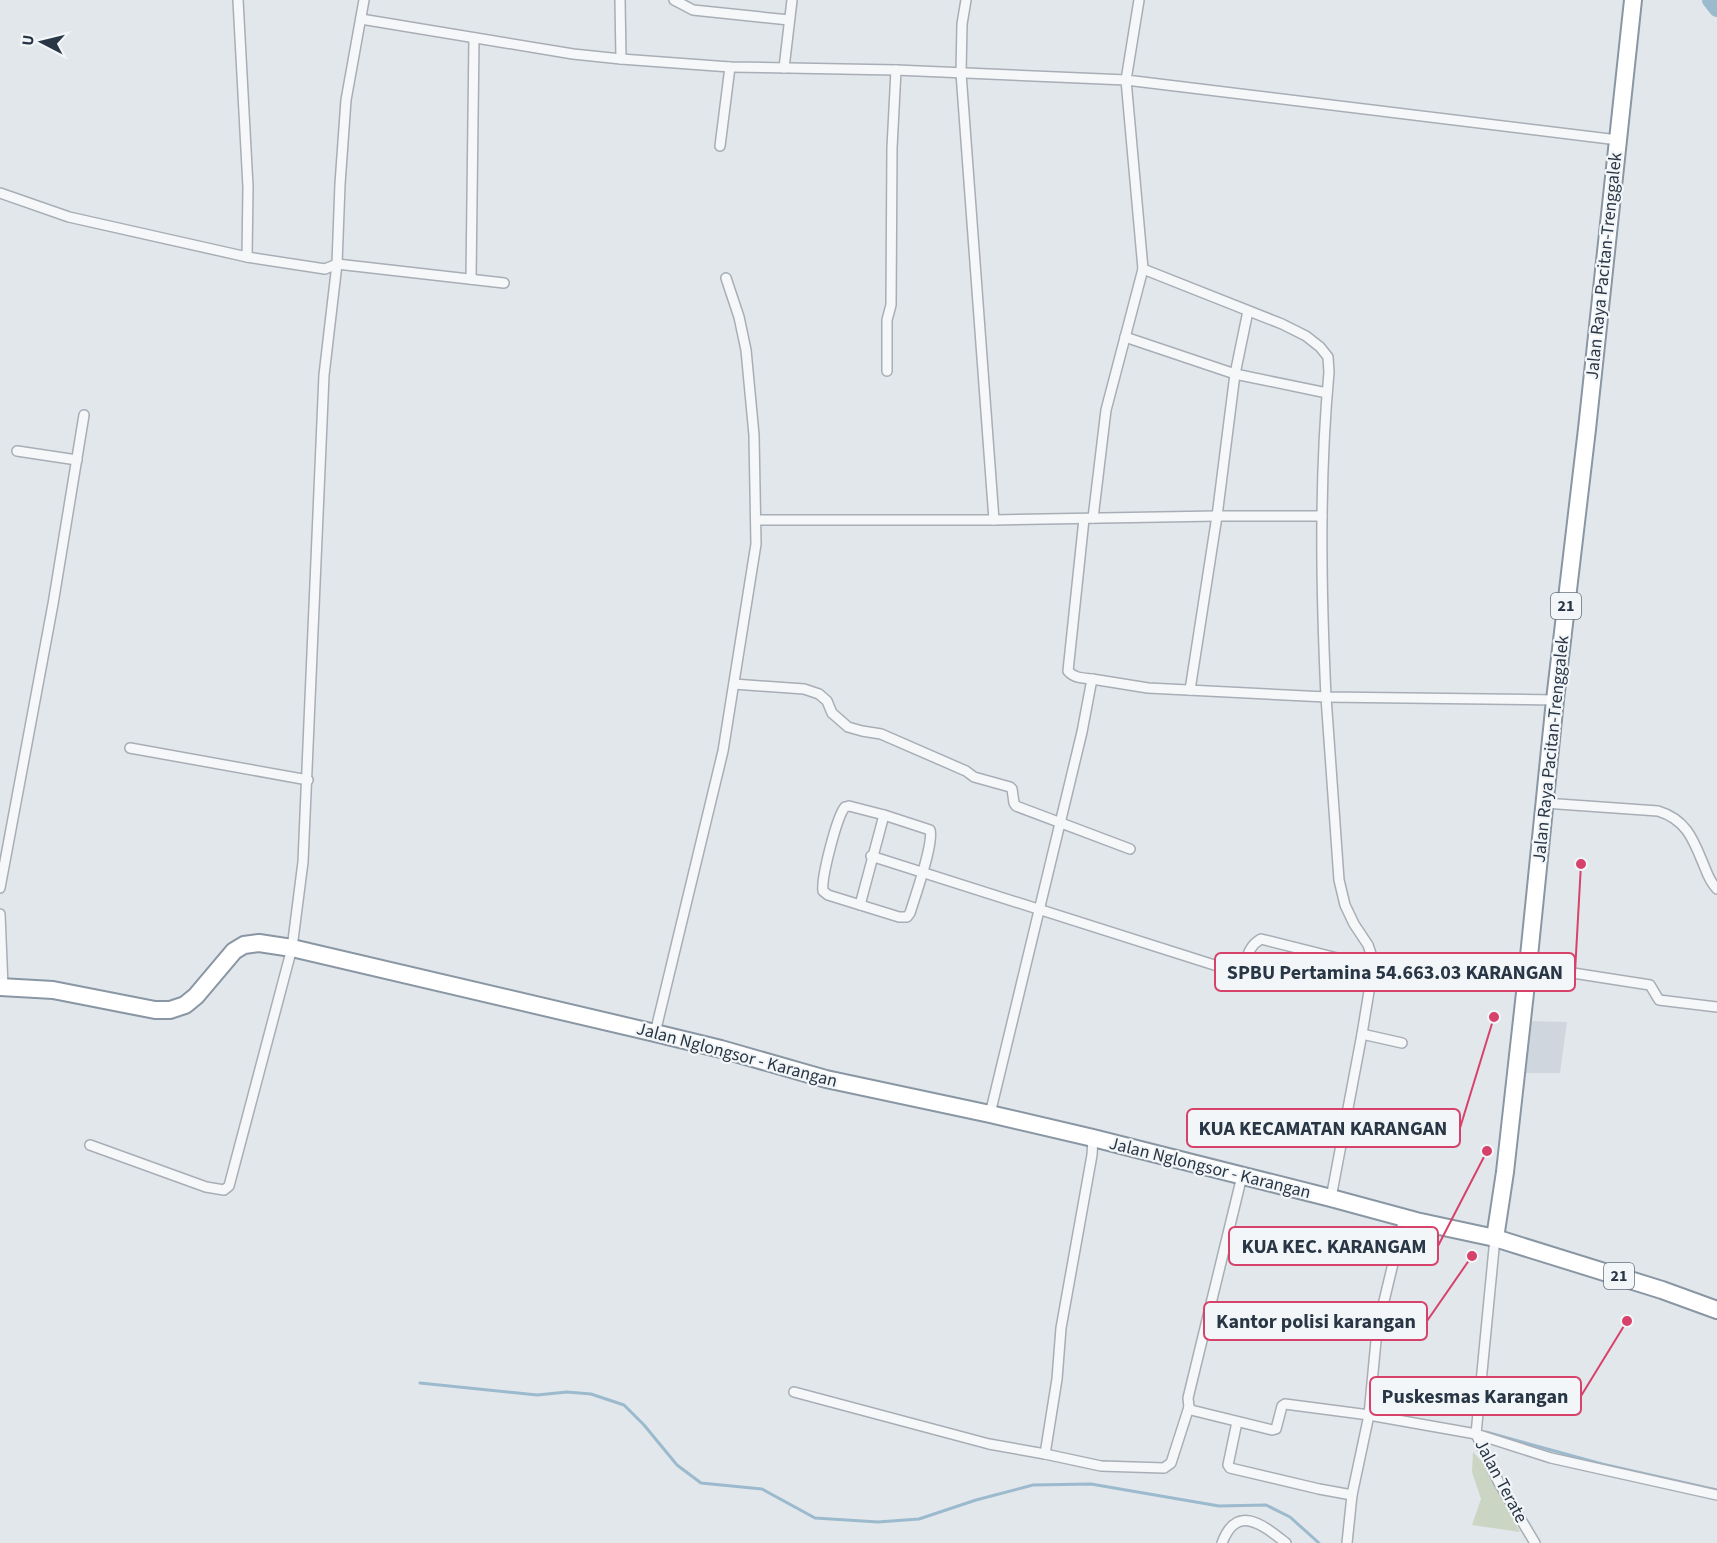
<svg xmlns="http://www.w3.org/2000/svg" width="1717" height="1543" font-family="'Source Sans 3',sans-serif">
<rect width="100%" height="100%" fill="#e2e7eb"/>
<!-- built -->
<polygon fill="#d0d6de" points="1530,1021 1567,1022 1560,1073 1524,1073"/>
<!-- green -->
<polygon fill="#cad6c3" points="1473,1452 1486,1466 1520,1532 1472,1525 1481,1499 1472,1472"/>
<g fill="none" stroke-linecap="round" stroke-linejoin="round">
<!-- stream -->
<g stroke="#9cbacd" stroke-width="3">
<polyline points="420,1383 537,1395 567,1392 591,1394 624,1405 644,1425 677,1465 701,1483 762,1489 815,1518 878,1522 919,1519 976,1500 1033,1485 1091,1484 1219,1506 1266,1505 1290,1517 1319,1543"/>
<polyline points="1486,1432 1602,1464 1717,1490"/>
</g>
<!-- river -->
<polyline stroke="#9cbacd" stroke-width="16" points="1710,0 1717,9"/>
<defs>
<g id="street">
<polyline points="238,0 248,187 247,257"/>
<polyline points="620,0 621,59"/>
<polyline points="674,0 693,10 789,20"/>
<polyline points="966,0 962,24 961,73 994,520"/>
<polyline points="1139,0 1126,80 1618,140"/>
<path d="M361 19 573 54 621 59 730 67 896 70 1126 80 1143 269 1282 324 1306 336 1320 347 1328 357 1329 372C1319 480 1321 589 1326 697L1555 700"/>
<polyline points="784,68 792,0"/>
<polyline points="720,146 730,67"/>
<polyline points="0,193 69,217 247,257 325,269 337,264 504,283"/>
<polyline points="471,279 474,38"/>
<polyline points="1125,337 1235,374 1248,311"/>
<polyline points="887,371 887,320 891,305 892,148 896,70"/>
<polyline points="17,451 77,460"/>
<polyline points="1093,518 1106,410 1143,269"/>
<path d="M1084 519 1068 671C1074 678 1082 678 1092 679"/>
<polyline points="756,520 994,520 1217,516 1322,516"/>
<polyline points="734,684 804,689 819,694 827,701 832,713 848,727 862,731 881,734 966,771 974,777 1010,787 1012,789 1014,803 1016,806 1130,849"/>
<polyline points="1190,690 1217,516 1235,374 1327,393"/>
<polyline points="130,748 308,780"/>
<path d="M1544 803 1658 811C1688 820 1694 842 1705 868 1708 876 1711 883 1717 889"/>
<path d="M849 806 884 815 930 830C934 843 915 897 910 913L907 917H899L828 895 823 891C821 878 837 816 845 807Z"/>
<path d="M871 856 1230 970 1238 969 1244 966C1248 954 1250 945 1261 939L1373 967"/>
<polyline points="0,888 53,604 84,415"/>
<polyline points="860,905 884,815"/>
<polyline points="0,914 3,987"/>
<polyline points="1528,966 1650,985 1659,1000 1717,1007"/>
<polyline points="655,1033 723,751 756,544 754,435 746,350 739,317 726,278"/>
<polyline points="1362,1034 1402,1043"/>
<polyline points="990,1114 1082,732 1092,679 1148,688 1326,697 1339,880 1345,905 1354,924 1368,945 1373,960 1373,967 1362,1034 1331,1198"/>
<polyline points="90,1145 206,1187 224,1190 229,1186 292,948 303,862 324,375 337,264 340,184 346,100 364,0"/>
<polyline points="1242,1176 1188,1398 1189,1407 1191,1410 1272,1430 1276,1429 1282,1406 1285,1404 1369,1415 1476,1434 1551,1458 1717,1495"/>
<polyline points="1495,1238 1476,1434 1499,1483 1535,1543"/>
<polyline points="794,1392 989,1444 1045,1454 1057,1379 1061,1328 1092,1155 1093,1138"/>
<polyline points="1237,1422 1228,1465 1230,1468 1319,1489 1352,1495"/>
<polyline points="1045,1454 1101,1466 1164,1468 1171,1463 1189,1407"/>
<path d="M1222 1543C1237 1503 1263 1525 1286 1543"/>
<polyline points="1347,1543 1352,1495 1369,1415 1377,1330 1404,1218"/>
</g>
<g id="highway">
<polyline points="0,987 53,990 155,1010 170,1010 185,1005 196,996 234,951 244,945 259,943 292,948 655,1033 721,1049 826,1079 990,1114 1093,1138 1331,1198 1416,1221 1495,1238 1662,1290 1717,1310"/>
<polyline points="1495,1238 1505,1172 1528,966 1555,700 1587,429 1633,0"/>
</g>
</defs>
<!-- street casing -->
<use href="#street" stroke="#a7aeb6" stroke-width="12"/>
<!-- highway casing -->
<use href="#highway" stroke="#8996a3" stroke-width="20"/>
<!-- street -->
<use href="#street" stroke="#f6f7f9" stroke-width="9"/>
<!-- highway -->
<use href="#highway" stroke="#fff" stroke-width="16"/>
</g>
<g text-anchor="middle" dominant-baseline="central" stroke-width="4.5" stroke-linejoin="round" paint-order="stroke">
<!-- shield labels -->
<g fill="#f2f6f8" stroke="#65707b" stroke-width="1.5">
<rect x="1551" y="593" width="30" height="26" rx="4.5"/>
<rect x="1604" y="1263" width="30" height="26" rx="4.5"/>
</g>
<g font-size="16" font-weight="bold" fill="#293645">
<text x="1566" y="606">21</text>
<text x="1619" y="1276">21</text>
</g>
<!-- street labels -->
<g font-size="18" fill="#293645" stroke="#f2f6f8">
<text transform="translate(1604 266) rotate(-84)">Jalan Raya Pacitan-Trenggalek</text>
<text transform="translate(1551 749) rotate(-84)">Jalan Raya Pacitan-Trenggalek</text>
<text transform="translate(737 1055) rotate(15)">Jalan Nglongsor - Karangan</text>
<text transform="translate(1210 1168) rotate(14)">Jalan Nglongsor - Karangan</text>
<text transform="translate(1501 1481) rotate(62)">Jalan Terate</text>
</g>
</g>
<!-- callouts -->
<path fill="none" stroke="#d6426a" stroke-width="2" d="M1581 864L1575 972M1494 1017L1460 1128M1487 1151L1438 1246M1472 1256L1427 1321M1627 1321L1581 1396"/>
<g fill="#d6426a" stroke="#f2f6f8" stroke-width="2">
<circle cx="1581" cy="864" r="6"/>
<circle cx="1494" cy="1017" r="6"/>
<circle cx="1487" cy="1151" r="6"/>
<circle cx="1472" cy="1256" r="6"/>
<circle cx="1627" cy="1321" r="6"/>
</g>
<g fill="#f2f6f8" stroke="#d6426a" stroke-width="2">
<rect x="1215" y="953" width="360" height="38" rx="6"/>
<rect x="1187" y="1109" width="273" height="38" rx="6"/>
<rect x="1229" y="1227" width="209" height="38" rx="6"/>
<rect x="1204" y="1302" width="223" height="38" rx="6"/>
<rect x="1370" y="1377" width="211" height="38" rx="6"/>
</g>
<g font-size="20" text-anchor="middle" font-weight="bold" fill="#293645">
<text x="1395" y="979">SPBU Pertamina 54.663.03 KARANGAN</text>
<text x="1323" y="1135">KUA KECAMATAN KARANGAN</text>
<text x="1334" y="1253">KUA KEC. KARANGAM</text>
<text x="1316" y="1328">Kantor polisi karangan</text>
<text x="1475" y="1403">Puskesmas Karangan</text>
</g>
<!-- north arrow -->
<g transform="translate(42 42) rotate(277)" stroke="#f2f6f8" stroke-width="4.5" paint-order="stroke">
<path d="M0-4.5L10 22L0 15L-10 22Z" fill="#293645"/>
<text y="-9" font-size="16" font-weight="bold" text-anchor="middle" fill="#293645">U</text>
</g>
</svg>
